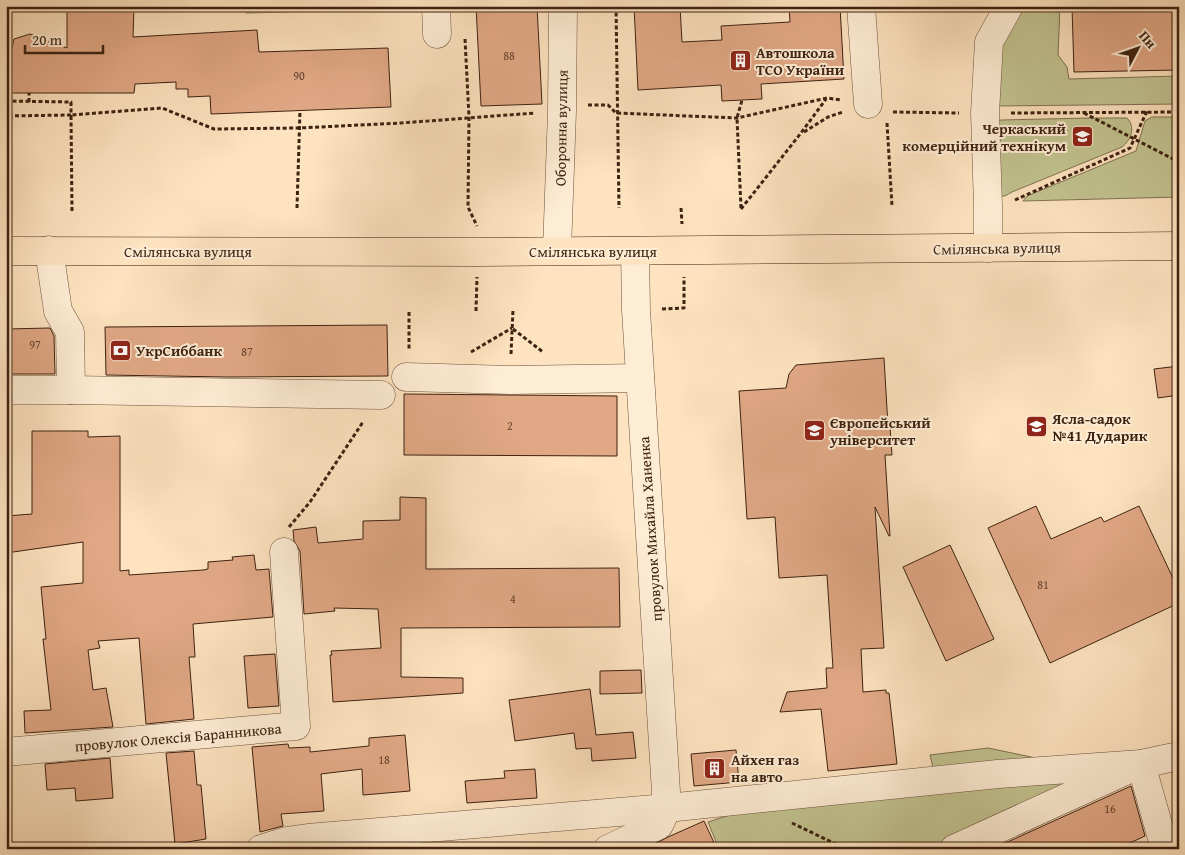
<svg xmlns="http://www.w3.org/2000/svg" width="1185" height="855" font-family="'Gentium Book Plus',serif">
<rect width="100%" height="100%" fill="#fde3bf"/>
<filter id="stains"><feTurbulence type="fractalNoise" baseFrequency=".004" numOctaves="4"/><feColorMatrix values="0 0 0 0 .2 0 0 0 0 .09 0 0 0 0 .02 0 0 0 .5 -.17"/></filter>
<radialGradient id="worn" r=".72"><stop offset=".6" stop-color="#630" stop-opacity="0"/><stop offset="1" stop-color="#630" stop-opacity=".3"/></radialGradient>
<!-- green -->
<g fill="#c2c390" stroke="#807251">
<polygon points="245,6 403,6 403,9 246,13"/>
<path d="M1034 6 1060 7 1058 55 1067 67 1069 79 1179 76V104L995 106C996 92 995 52 999 42 1006 27 1018 11 1034 6Z"/>
<polygon points="1152,117 1179,117 1179,197 1023,201 1027,196 1136,151 1145,121"/>
<path d="M1089 118H1127C1136 127 1131 140 1122 147L1012 192 1005 196H1001L996 122 1001 120Z"/>
<polygon points="988,748 1103,772 932,849 719,849 708,822 754,807 934,772 930,755"/>
</g>
<!-- building -->
<g fill="#e1a885" stroke="#3e2212">
<polygon points="67,6 134,6 133,37 257,30 259,52 388,48 391,107 211,114 210,96 188,97 188,89 176,89 176,82 135,84 134,93 6,93 6,57 10,57 14,39 30,34 67,48"/>
<polygon points="476,6 537,6 542,104 481,106"/>
<polygon points="634,6 680,6 682,42 722,40 721,26 790,22 789,6 840,6 844,79 761,84 762,99 722,101 721,85 638,90"/>
<polygon points="1179,6 1179,70 1074,72 1072,7"/>
<polygon points="387,325 388,376 227,377 106,375 105,327"/>
<polygon points="50,328 54,336 55,374 6,374 6,329"/>
<polygon points="884,358 888,426 890,426 892,455 885,455 890,536 889,536 875,507 884,648 861,649 863,692 886,690 886,693 889,693 897,764 828,771 821,709 780,712 787,692 827,688 826,668 833,668 827,575 779,578 775,517 747,519 739,391 786,388 789,374 796,365"/>
<polygon points="1179,366 1179,395 1158,398 1154,369"/>
<polygon points="404,394 617,396 617,456 404,455"/>
<polygon points="32,431 88,431 88,437 120,436 120,571 129,570 129,575 203,570 208,569 208,562 233,560 232,557 254,555 256,570 269,569 273,617 193,624 195,657 189,657 194,719 146,724 139,638 98,641 100,648 88,650 93,690 106,688 113,727 25,733 24,711 51,710 43,639 46,639 41,587 83,583 83,542 6,553 6,516 32,514"/>
<polygon points="400,497 426,498 426,569 619,568 620,627 401,628 401,677 463,678 463,693 333,702 330,655 332,655 331,651 381,648 378,609 334,608 335,611 304,614 300,551 294,541 293,530 316,527 318,543 363,539 363,521 400,520"/>
<polygon points="1036,506 1051,539 1101,517 1104,522 1139,506 1179,591 1179,603 1050,663 988,528"/>
<polygon points="950,545 994,639 946,661 903,567"/>
<polygon points="275,654 279,706 248,708 244,656"/>
<polygon points="641,670 642,693 600,694 600,671"/>
<polygon points="590,689 596,735 633,732 636,758 592,761 591,748 576,749 574,733 515,741 509,700"/>
<polygon points="405,735 410,791 363,795 362,769 321,774 324,811 281,814 283,826 260,832 252,747 288,744 289,748 310,747 310,752 369,746 369,738"/>
<polygon points="736,750 739,782 694,786 691,754"/>
<polygon points="194,751 197,785 201,785 206,839 175,844 166,753"/>
<polygon points="110,758 113,798 76,801 75,788 47,790 45,764"/>
<polygon points="535,769 537,798 467,803 465,781 505,778 504,771"/>
<polygon points="1131,786 1145,836 1117,849 992,849"/>
<polygon points="704,821 717,849 645,849 668,837"/>
</g>
<g fill="none" stroke-linecap="round" stroke-linejoin="round">
<defs>
<g id="minor">
<polyline points="436,6 437,34"/>
<polyline points="861,6 868,104"/>
<polyline points="988,248 988,206 985,113 989,42 1009,6"/>
<polyline points="49,250 58,311 70,332 71,390 381,395"/>
<polyline points="557,250 562,111 563,6"/>
<polyline points="406,377 511,380 640,378"/>
<polyline points="6,390 71,390"/>
<polyline points="6,752 296,726 284,552"/>
<polyline points="1141,764 1165,849"/>
<polyline points="261,849 286,841 308,838 667,808 998,774 1141,764 1179,756"/>
<polyline points="608,849 659,825 667,808 636,310 635,251"/>
<polyline points="954,849 1125,771"/>
</g>
<polyline id="major" points="6,251 478,252 1179,246"/>
</defs>
<!-- minor casing -->
<use href="#minor" stroke="#6e523d" stroke-width="29"/>
<!-- major casing -->
<use href="#major" stroke="#3e2212" stroke-width="29"/>
<!-- path -->
<g stroke="#3e2212" stroke-width="3" stroke-dasharray="4 2.5" stroke-linecap="butt">
<polyline points="616,6 619,208"/>
<polyline points="465,39 469,117 468,207 477,226"/>
<polyline points="6,101 71,102 71,115 6,116"/>
<polyline points="29,102 29,93"/>
<polyline points="588,105 608,105 616,113 737,118 827,98 841,100"/>
<polyline points="893,112 959,113"/>
<polyline points="1011,113 1179,112"/>
<polyline points="1084,113 1179,162"/>
<polyline points="887,123 892,206"/>
<polyline points="804,132 828,117 843,112"/>
<polyline points="1015,200 1130,148 1147,111"/>
<polyline points="297,208 300,110"/>
<polyline points="681,208 682,224"/>
<polyline points="741,208 737,118 742,100"/>
<polyline points="741,209 801,133 826,99"/>
<polyline points="72,211 71,115 162,108 214,129 299,128 401,123 535,113"/>
<polyline points="662,309 684,308 684,277"/>
<polyline points="476,311 477,277"/>
<polyline points="409,312 409,351"/>
<polyline points="513,329 543,352"/>
<polyline points="471,352 512,328"/>
<polyline points="511,354 513,310"/>
<polyline points="289,527 310,502 363,422"/>
<polyline points="792,823 846,849"/>
</g>
<!-- minor -->
<use href="#minor" stroke="#feedd5" stroke-width="28"/>
<!-- major -->
<use href="#major" stroke="#fde3bf" stroke-width="28"/>
</g>
<!-- icons -->
<defs>
<symbol id="building-square" viewBox="-11 -11 22 22"><rect x="-9" y="-9" width="18" height="18" rx="4" fill="#8f2418" stroke="#feedd5"/><path d="M-4-6H4V6H1V3H-1V6H-4ZM-2.5-4.3h1.7v1.8h-1.7ZM.8-4.3h1.7v1.8H.8ZM-2.5-1h1.7V.8h-1.7ZM.8-1h1.7V.8H.8Z" fill="#fff"/></symbol>
<symbol id="university-square" viewBox="-11 -11 22 22"><rect x="-9" y="-9" width="18" height="18" rx="4" fill="#8f2418" stroke="#feedd5"/><path d="M0-5L7-2L0 1L-7-2ZM-4 1L0 2.5L4 1V4Q0 6-4 4Z" fill="#fff"/></symbol>
<symbol id="bank-square" viewBox="-11 -11 22 22"><rect x="-9" y="-9" width="18" height="18" rx="4" fill="#8f2418" stroke="#feedd5"/><path d="M-6-4H6V4H-6ZM0-2.3a2.3 2.3 0 1 0 0 4.6a2.3 2.3 0 1 0 0-4.6Z" fill="#fff"/></symbol>
<symbol id="school-square" viewBox="-11 -11 22 22"><rect x="-9" y="-9" width="18" height="18" rx="4" fill="#8f2418" stroke="#feedd5"/><path d="M0-5L7-2L0 1L-7-2ZM-4 1L0 2.5L4 1V4Q0 6-4 4Z" fill="#fff"/></symbol>
</defs>
<g fill-rule="evenodd">
<use href="#building-square" x="728" y="48" width="25" height="25"/>
<use href="#university-square" x="1070" y="124" width="25" height="25"/>
<use href="#bank-square" x="108" y="338" width="25" height="25"/>
<use href="#school-square" x="1024" y="414" width="25" height="25"/>
<use href="#university-square" x="802" y="418" width="25" height="25"/>
<use href="#building-square" x="702" y="756" width="25" height="25"/>
</g>
<g text-anchor="middle" dominant-baseline="central" stroke-width="4" stroke-linejoin="round" paint-order="stroke">
<!-- number labels -->
<g font-size="12" fill="#67442f">
<text x="509" y="55">88</text>
<text x="299" y="75">90</text>
<text x="35" y="344">97</text>
<text x="247" y="351">87</text>
<text x="510" y="425">2</text>
<text x="1043" y="584">81</text>
<text x="513" y="598">4</text>
<text x="384" y="759">18</text>
<text x="1110" y="808">16</text>
</g>
<!-- poi labels -->
<g font-size="15" font-weight="bold" fill="#3e2212" stroke="#feedd5" text-anchor="start">
<text x="756" y="52">Автошкола<tspan x="756" dy="17">ТСО України</tspan></text>
<text x="1066" y="128" text-anchor="end">Черкаський<tspan x="1066" dy="17">комерційний технікум</tspan></text>
<text x="136" y="350">УкрСиббанк</text>
<text x="1052" y="418">Ясла-садок<tspan x="1052" dy="17">№41 Дударик</tspan></text>
<text x="830" y="422">Європейський<tspan x="830" dy="17">університет</tspan></text>
<text x="731" y="759">Айхен газ<tspan x="731" dy="17">на авто</tspan></text>
</g>
<!-- street labels -->
<g font-size="15" fill="#3e2212" stroke="#feedd5">
<text transform="translate(561 128) rotate(-89)">Оборонна вулиця</text>
<text transform="translate(997 248) rotate(-1)">Смілянська вулиця</text>
<text x="188" y="251">Смілянська вулиця</text>
<text x="593" y="251">Смілянська вулиця</text>
<text transform="translate(650 529) rotate(-94)">провулок Михайла Ханенка</text>
<text transform="translate(178 737) rotate(-5)">провулок Олексія Баранникова</text>
</g>
</g>
<!-- margin -->
<rect width="1185" height="855" fill="none" stroke="#fde3bf" stroke-width="25"/>
<rect x="8" y="8" width="1170" height="840" fill="none" stroke="#3e2212" stroke-width="2.5"/>
<rect x="12" y="12" width="1160" height="830" fill="none" stroke="#3e2212"/>
<!-- north arrow -->
<g transform="translate(1138 48) rotate(49)" stroke="#feedd5" stroke-width="4" paint-order="stroke">
<path d="M0-4L9 19L0 12L-9 19Z" fill="#3e2212"/>
<text y="-8" font-size="14" font-weight="bold" text-anchor="middle" fill="#3e2212">Пн</text>
</g>
<!-- scale -->
<path d="M25 45v8h78v-8" fill="none" stroke="#3e2212" stroke-width="2.5"/>
<text x="32" y="45" font-size="15" fill="#3e2212" stroke="#feedd5" stroke-width="4" paint-order="stroke">20 m</text>
<rect width="100%" height="100%" filter="url(#stains)"/>
<rect width="100%" height="100%" fill="url(#worn)"/>
</svg>
